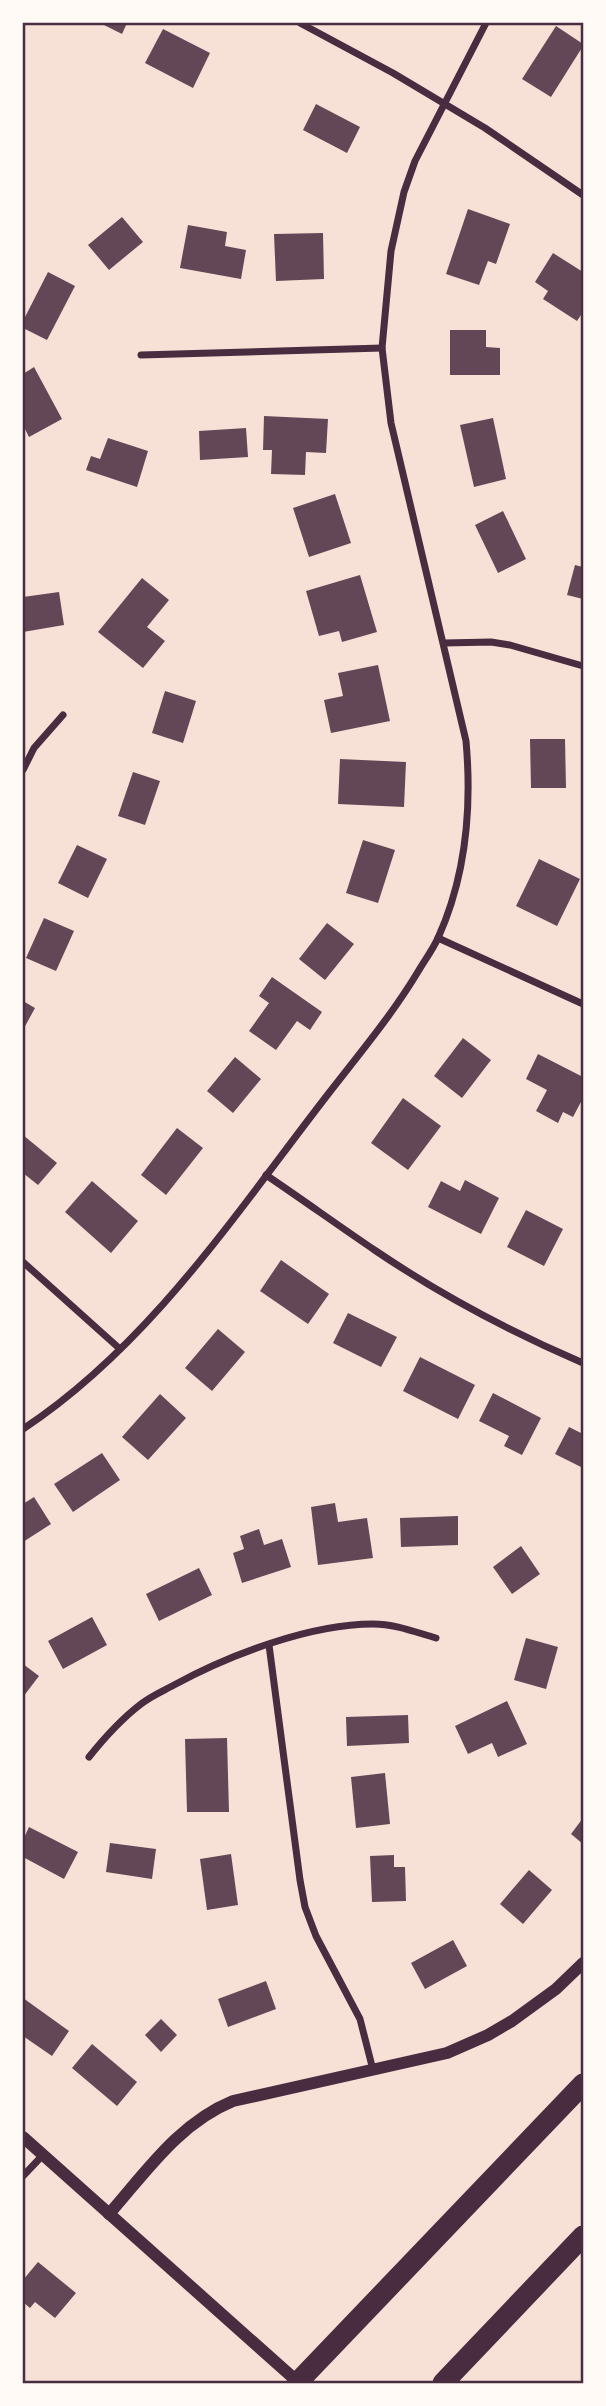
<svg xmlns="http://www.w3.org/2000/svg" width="606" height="2406" font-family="'Golos Text',sans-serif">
<rect width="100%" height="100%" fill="#f7e1d7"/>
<!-- building -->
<g fill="#644757">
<polygon points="100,23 127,23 122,34"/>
<polygon points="556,26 583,44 583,46 551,97 522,79"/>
<polygon points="163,29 210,53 193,88 145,63"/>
<polygon points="316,104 360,127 347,153 303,130"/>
<polygon points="468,209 510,224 496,264 488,261 479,285 446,274"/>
<polygon points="122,217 143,242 109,270 88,245"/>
<polygon points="188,225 227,232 225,246 246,250 241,279 180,268"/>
<polygon points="323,233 324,279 276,281 274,234"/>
<polygon points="553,253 583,272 583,312 577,321 543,299 548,291 535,282"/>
<polygon points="48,272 75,286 47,340 23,328 23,321"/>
<polygon points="450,330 486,330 486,347 500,348 500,375 450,375"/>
<polygon points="34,367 62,419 29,437 23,425 23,374"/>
<polygon points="264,416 328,419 326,453 306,452 305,475 271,474 272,450 263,450"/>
<polygon points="493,418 506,479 474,487 460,425"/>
<polygon points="246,428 248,457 200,460 199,431"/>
<polygon points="108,438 148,451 137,487 86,470 91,456 100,459"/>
<polygon points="335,494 351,543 309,557 293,508"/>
<polygon points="503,511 526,559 498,573 475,525"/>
<polygon points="575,565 583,567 583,599 567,595"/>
<polygon points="360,575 377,632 342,642 339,631 319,636 306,591"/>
<polygon points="142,578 169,600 147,627 165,641 143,668 98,632"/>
<polygon points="59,592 64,625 23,632 23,597"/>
<polygon points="378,665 390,721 331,733 324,700 343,696 338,673"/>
<polygon points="165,691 196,701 183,743 152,733"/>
<polygon points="530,739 565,739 566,788 531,788"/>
<polygon points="340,759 406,762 404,807 338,804"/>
<polygon points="133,772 160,781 145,825 118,816"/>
<polygon points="363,840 395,850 378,903 346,893"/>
<polygon points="77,845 107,859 88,898 58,883"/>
<polygon points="539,859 580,879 557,926 516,906"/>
<polygon points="44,918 74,931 56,971 26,958"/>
<polygon points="327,923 354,944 325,980 299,959"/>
<polygon points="272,977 322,1012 310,1030 297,1021 276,1050 249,1031 269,1003 259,996"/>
<polygon points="23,1001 35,1008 23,1030"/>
<polygon points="463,1038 491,1060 462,1098 434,1076"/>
<polygon points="538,1054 583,1077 583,1098 573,1117 563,1112 558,1123 536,1111 547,1090 526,1079"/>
<polygon points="235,1057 261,1079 233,1113 207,1091"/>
<polygon points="403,1098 441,1126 408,1170 371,1143"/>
<polygon points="177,1128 203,1148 166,1195 141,1175"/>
<polygon points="23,1135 57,1163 38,1185 23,1173"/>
<polygon points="465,1180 499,1198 481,1234 428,1207 441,1181 460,1191"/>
<polygon points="92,1181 138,1221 111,1253 65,1212"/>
<polygon points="526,1210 563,1229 544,1266 507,1247"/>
<polygon points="281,1260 329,1294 308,1324 260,1291"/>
<polygon points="348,1313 397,1337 381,1367 333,1343"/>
<polygon points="218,1329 245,1352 212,1391 185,1368"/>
<polygon points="420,1357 475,1385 458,1419 403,1391"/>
<polygon points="493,1393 541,1418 522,1455 504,1446 509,1436 479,1421"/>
<polygon points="160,1394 186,1418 148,1460 122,1437"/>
<polygon points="569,1427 583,1434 583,1468 555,1454"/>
<polygon points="102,1453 120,1480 73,1512 54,1484"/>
<polygon points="34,1497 51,1524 23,1542 23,1504"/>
<polygon points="335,1503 338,1522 367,1518 373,1558 318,1565 311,1507"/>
<polygon points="458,1516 458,1545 401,1547 400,1518"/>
<polygon points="259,1529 264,1545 282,1539 291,1567 242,1583 233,1553 244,1549 240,1536"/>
<polygon points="521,1546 540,1574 512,1594 493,1567"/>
<polygon points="199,1568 212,1595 159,1621 146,1594"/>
<polygon points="92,1617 107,1645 63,1669 48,1641"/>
<polygon points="526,1638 558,1647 546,1689 514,1680"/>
<polygon points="23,1664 39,1676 23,1697"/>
<polygon points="507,1701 527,1744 498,1757 492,1743 468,1754 455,1726"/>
<polygon points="408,1715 409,1743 347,1746 346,1717"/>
<polygon points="227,1738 229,1812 187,1812 185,1739"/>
<polygon points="385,1773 390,1824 356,1828 351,1777"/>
<polygon points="583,1818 583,1844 571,1834"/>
<polygon points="29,1827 78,1852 64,1879 23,1857 23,1840"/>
<polygon points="110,1843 156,1849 152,1879 106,1872"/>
<polygon points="231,1854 238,1905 207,1910 200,1859"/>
<polygon points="394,1855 394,1867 405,1867 406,1901 372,1902 370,1856"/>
<polygon points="529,1870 552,1890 523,1924 500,1904"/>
<polygon points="453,1940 467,1966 425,1989 411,1963"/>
<polygon points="266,1981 276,2009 228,2027 218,1999"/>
<polygon points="23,1998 69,2031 52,2056 23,2036"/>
<polygon points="161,2019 177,2035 161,2052 145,2035"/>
<polygon points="92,2044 137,2082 117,2106 72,2068"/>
<polygon points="38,2262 76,2293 55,2318 35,2302 30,2308 23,2302 23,2280"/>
</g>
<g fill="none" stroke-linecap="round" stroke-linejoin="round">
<!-- minor -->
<g stroke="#4a2c40" stroke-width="7">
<polyline points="300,23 393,73 485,128 583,195"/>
<polyline points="141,355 382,348"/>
<polyline points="444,643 491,642 510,645 583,666"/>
<polyline points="23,770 34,748 63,715"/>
<polyline points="438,938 583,1004"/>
<path d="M266 1175C303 1200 339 1226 376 1251 441 1295 511 1332 583 1363"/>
<polyline points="23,1262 120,1349"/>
<path d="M23 1429C147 1347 232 1219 322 1102 355 1059 391 1017 419 970 425 960 433 949 438 938 466 876 472 808 466 741L391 423 382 348 391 251 404 192 415 161 486 23"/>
<polyline points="269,1645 300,1880 305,1907 316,1936 360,2019 373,2070"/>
<path d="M89 1757C105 1737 120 1720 141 1704 151 1696 163 1691 174 1685 229 1655 310 1624 373 1624 395 1624 415 1632 436 1638"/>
<polyline points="23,2176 43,2155"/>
</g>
<!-- tertiary -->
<g stroke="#4a2c40" stroke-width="12">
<polyline points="23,2137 299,2383"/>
<path d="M109 2214C146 2172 179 2123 233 2101L447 2053 488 2035 512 2021 556 1989 583 1963"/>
</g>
<!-- motorway -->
<g stroke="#4a2c40" stroke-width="21">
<polyline points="297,2383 583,2084"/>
<polyline points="443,2383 583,2236"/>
</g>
</g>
<!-- border -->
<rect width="606" height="2406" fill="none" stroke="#fffaf5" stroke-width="49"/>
<rect x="24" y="24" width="558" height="2358" fill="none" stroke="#4a2c40" stroke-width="2.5"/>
</svg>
